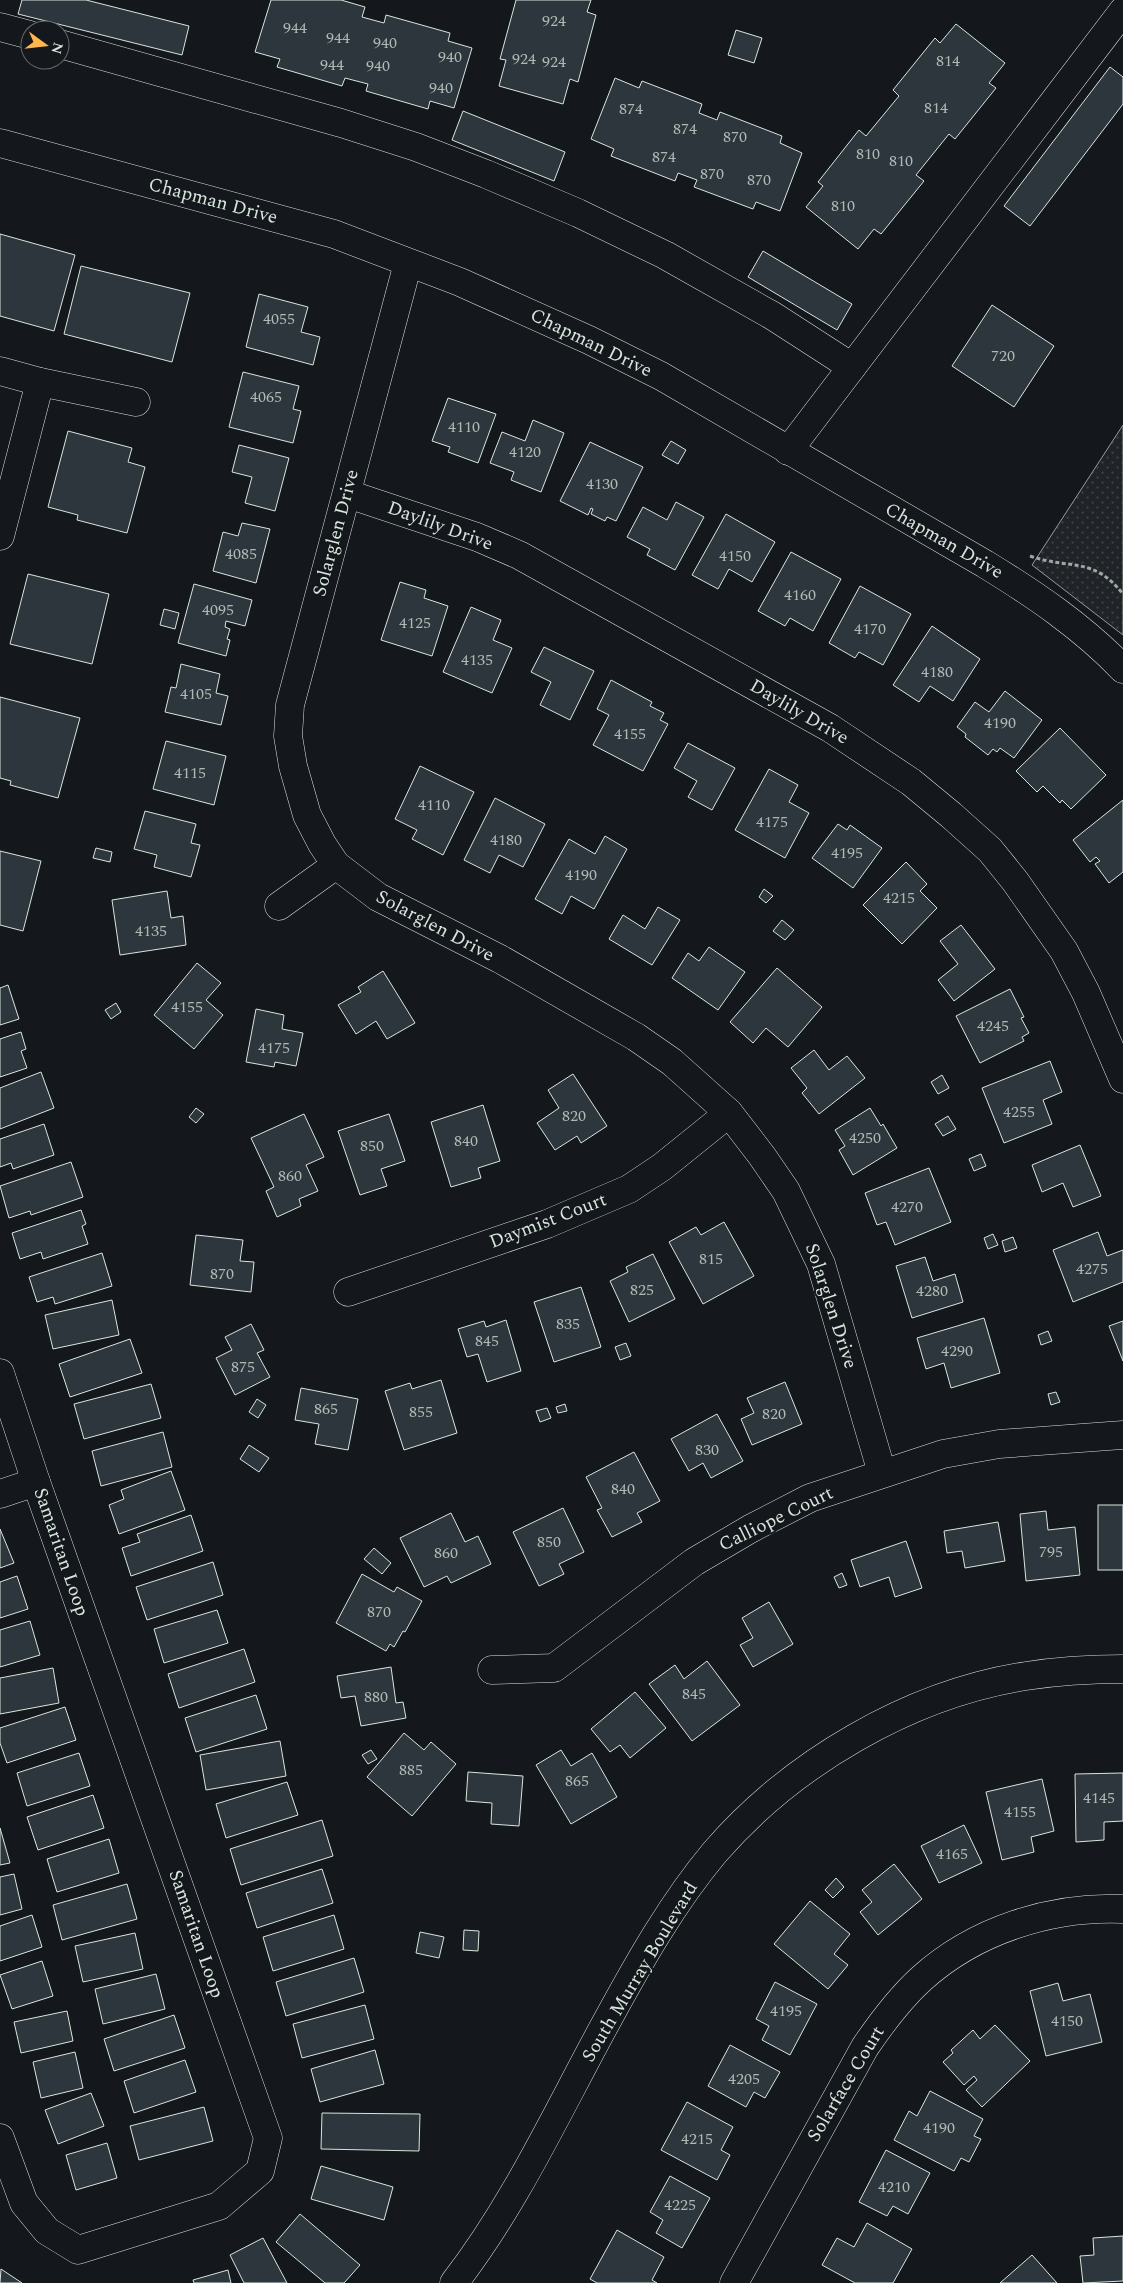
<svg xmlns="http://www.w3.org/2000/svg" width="1123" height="2283" font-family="Spectral,serif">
<defs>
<pattern id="grass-dots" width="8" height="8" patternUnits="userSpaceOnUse" patternTransform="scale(1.25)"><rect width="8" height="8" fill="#202428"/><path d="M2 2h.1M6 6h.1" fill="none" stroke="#404447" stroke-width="1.8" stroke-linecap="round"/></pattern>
</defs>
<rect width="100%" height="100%" fill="#14181c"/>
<!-- grass -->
<polygon fill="url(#grass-dots)" stroke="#939e99" points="1123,425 1123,635 1032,565"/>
<!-- building -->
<g fill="#2c363c" stroke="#d8e6dc">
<polygon points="22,0 86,0 189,26 182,55 18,14"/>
<polygon points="271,0 341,0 365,7 362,17 384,23 386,15 450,33 448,41 472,48 454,108 430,101 428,109 366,91 368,84 345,78 342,86 277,67 280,59 255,52"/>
<polygon points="516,0 591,0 587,12 596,15 578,82 570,79 563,104 499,86 506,60 500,59"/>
<polygon points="956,24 1005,63 989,83 996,88 955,139 949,134 916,175 924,181 881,234 874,229 858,249 806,207 823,186 818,182 859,130 866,136 899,96 893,90 935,38 940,43"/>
<polygon points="736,30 762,38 754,63 728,55"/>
<polygon points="1110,67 1123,77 1123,104 1030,226 1004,206"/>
<polygon points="615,78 639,88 642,81 702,104 699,113 717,120 720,112 782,136 780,143 802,153 780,211 756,202 753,209 694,187 697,180 678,173 675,181 611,156 614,149 591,139"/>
<polygon points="463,111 565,152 554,181 452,140"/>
<polygon points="0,234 75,255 54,331 0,316"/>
<polygon points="763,251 852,304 837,330 748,277"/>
<polygon points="81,266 190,293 172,362 64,334"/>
<polygon points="259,294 308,307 301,332 320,337 313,365 246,347"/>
<polygon points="992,305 1054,346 1014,407 952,366"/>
<polygon points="243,372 299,386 293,409 301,411 293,443 229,427"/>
<polygon points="448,398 496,414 478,463 448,452 450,447 432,441"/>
<polygon points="533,420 564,433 541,492 511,480 514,472 490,463 502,432 525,441"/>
<polygon points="68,431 132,448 128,462 145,467 127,533 77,520 78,515 48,507"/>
<polygon points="671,441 686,450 678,464 662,455"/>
<polygon points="590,442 643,467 616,521 607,517 605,521 591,514 593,509 591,508 588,515 560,501"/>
<polygon points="239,445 289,458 275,511 245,503 252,477 232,472"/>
<polygon points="676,502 704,517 675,570 647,555 650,549 627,537 643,507 667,520"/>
<polygon points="726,514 775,542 752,582 729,569 718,589 692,575"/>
<polygon points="242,523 270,529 256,583 213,571 223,532 238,536"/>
<polygon points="791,552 841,579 813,631 790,618 785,626 758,611"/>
<polygon points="28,574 109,594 92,664 10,644"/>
<polygon points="400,582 426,590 424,598 448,606 432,656 381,640"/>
<polygon points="194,584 252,600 245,626 226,621 225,627 230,629 227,639 230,640 226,656 178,643"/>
<polygon points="860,586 911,614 883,665 859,652 855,658 829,643"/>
<polygon points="471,607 501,620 493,640 512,648 492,693 443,672"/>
<polygon points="164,609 179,613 175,629 160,625"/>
<polygon points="932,626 980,659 953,701 930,686 919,702 893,685"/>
<polygon points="544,647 594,671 570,720 540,705 551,682 531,672"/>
<polygon points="181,664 220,674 216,693 228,696 221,725 165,712 171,687 176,688"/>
<polygon points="611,680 652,702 650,706 664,713 660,720 668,724 643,771 593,745 609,715 597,709"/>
<polygon points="1005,691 1042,720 1014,758 1000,748 997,752 993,749 988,755 965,737 966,734 957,727 975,702 989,712"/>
<polygon points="0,697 80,718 58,798 10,785 11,781 0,778"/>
<polygon points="1060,728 1106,775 1071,809 1062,800 1060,803 1043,786 1037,792 1016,771"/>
<polygon points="166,741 226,756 214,805 153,789"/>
<polygon points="688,743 735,768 712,810 688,797 697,781 674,768"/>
<polygon points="420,766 474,792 443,855 412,839 417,830 395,819"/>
<polygon points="769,769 798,785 789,802 809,813 785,858 735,830"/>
<polygon points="495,798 545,824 523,867 499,855 490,873 464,860"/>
<polygon points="1123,800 1123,872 1109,883 1095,864 1100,861 1096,857 1090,862 1073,840"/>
<polygon points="145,811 196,824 191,843 200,845 191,877 154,867 157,855 134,849"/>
<polygon points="838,824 847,830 850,825 882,848 853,888 812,858"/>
<polygon points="605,836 627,849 594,909 571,896 562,914 535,899 569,839 595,854"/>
<polygon points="96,848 112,852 110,862 93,858"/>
<polygon points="0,851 41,861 23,931 0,925"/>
<polygon points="906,862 927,884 920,891 937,908 902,944 863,905"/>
<polygon points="764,889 773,896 766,903 759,897"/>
<polygon points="167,891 171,918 183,916 186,945 120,955 112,900"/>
<polygon points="658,907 680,920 652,965 609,939 623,915 645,929"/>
<polygon points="782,920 794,930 785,940 773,931"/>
<polygon points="961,925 995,969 954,1001 938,980 958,964 940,941"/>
<polygon points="709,947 745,972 718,1010 672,978 688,953 699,961"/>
<polygon points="197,963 221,983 206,1000 223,1015 194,1049 154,1015"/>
<polygon points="777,968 822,1007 788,1047 766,1028 753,1043 730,1022"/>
<polygon points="383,971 415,1023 387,1039 376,1021 356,1034 338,1005 361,992 358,987"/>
<polygon points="8,985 19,1019 0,1025 0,988"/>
<polygon points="1010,989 1024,1017 1021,1018 1029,1033 1022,1037 1024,1041 980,1063 956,1016"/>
<polygon points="116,1003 121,1012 111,1019 105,1010"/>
<polygon points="256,1009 284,1015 282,1029 303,1033 296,1066 275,1062 274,1067 246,1062"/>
<polygon points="21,1032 26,1049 21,1051 27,1068 0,1077 0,1039"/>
<polygon points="814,1050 829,1070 847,1056 865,1078 819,1114 802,1093 807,1088 791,1068"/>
<polygon points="1050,1061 1062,1092 1043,1100 1052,1124 1004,1143 982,1088"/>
<polygon points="41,1072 54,1108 0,1129 0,1088"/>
<polygon points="573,1074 607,1126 581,1143 577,1136 555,1150 537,1123 559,1108 548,1090"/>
<polygon points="942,1075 949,1088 938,1094 931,1082"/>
<polygon points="483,1105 500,1161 478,1168 481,1178 451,1187 431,1122"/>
<polygon points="196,1108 204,1114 196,1123 189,1117"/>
<polygon points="870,1108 881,1126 883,1124 897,1148 853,1175 839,1150 845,1146 835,1130"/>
<polygon points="304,1114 324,1157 306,1165 318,1191 299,1199 301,1206 277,1217 266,1191 274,1187 251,1138"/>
<polygon points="389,1114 405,1161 381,1169 387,1186 360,1195 338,1131"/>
<polygon points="948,1116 956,1129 943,1136 935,1124"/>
<polygon points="44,1124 54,1155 13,1169 11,1163 0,1167 0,1139"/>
<polygon points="1080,1145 1101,1196 1073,1207 1063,1183 1042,1192 1032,1165"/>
<polygon points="981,1154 986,1166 974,1171 969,1159"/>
<polygon points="71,1162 83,1197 31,1215 30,1211 9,1218 0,1186"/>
<polygon points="929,1168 951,1222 895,1245 886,1222 877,1225 865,1193"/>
<polygon points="81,1210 86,1224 82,1226 88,1244 43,1259 41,1252 20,1259 12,1233"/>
<polygon points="724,1222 754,1276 703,1304 669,1242 696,1227 701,1235"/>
<polygon points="1098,1232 1107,1256 1123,1250 1123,1282 1073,1302 1053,1250"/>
<polygon points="993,1234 998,1245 988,1249 984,1238"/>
<polygon points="196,1235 243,1240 240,1261 254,1262 251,1292 190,1285"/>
<polygon points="1013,1237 1017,1248 1005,1252 1002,1241"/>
<polygon points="102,1253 112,1286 55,1304 53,1297 37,1302 29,1277"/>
<polygon points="653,1254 675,1299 629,1322 610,1281 628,1272 626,1267"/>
<polygon points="925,1257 933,1281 955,1274 963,1302 912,1318 896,1266"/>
<polygon points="581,1287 601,1347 554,1362 534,1302"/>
<polygon points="112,1300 119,1335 53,1349 45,1315"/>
<polygon points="984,1318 1000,1373 951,1388 944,1363 926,1369 917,1338"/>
<polygon points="506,1320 521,1371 487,1382 478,1354 467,1357 458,1329 484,1321 486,1327"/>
<polygon points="1123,1321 1123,1361 1109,1326"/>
<polygon points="251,1324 264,1350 257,1353 270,1377 235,1395 216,1358 232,1350 225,1337"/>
<polygon points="1048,1331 1052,1341 1041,1345 1038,1335"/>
<polygon points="130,1339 142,1373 70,1397 59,1364"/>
<polygon points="626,1343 631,1356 620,1360 615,1347"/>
<polygon points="441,1380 457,1433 404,1450 385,1391 410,1383 412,1389"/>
<polygon points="785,1382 802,1424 752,1445 741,1419 754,1413 747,1398"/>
<polygon points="151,1384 161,1418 84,1439 74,1404"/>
<polygon points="301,1388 358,1399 348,1450 315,1444 319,1424 295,1420"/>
<polygon points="1056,1392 1060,1402 1051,1405 1048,1394"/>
<polygon points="257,1399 266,1405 258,1418 249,1412"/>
<polygon points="565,1404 567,1411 558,1413 556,1407"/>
<polygon points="547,1408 551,1418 540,1422 536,1411"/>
<polygon points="717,1414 743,1461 711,1478 703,1463 689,1471 671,1439"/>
<polygon points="163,1432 172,1467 101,1486 92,1451"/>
<polygon points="249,1445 269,1458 259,1472 240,1459"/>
<polygon points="634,1452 660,1501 637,1513 642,1522 612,1537 597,1510 602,1508 586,1477"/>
<polygon points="171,1471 185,1510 119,1534 109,1505 124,1499 121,1490"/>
<rect x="1098" y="1505" width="25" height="65"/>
<polygon points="563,1508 584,1552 559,1564 564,1574 539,1586 513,1532"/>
<polygon points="1046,1511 1048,1530 1075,1527 1080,1575 1026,1581 1020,1514"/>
<polygon points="451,1513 465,1542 478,1536 491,1564 451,1583 447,1576 424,1587 400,1538"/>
<polygon points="191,1515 203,1551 131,1576 122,1548 140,1542 137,1534"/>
<polygon points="998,1522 1005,1561 965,1568 962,1551 947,1553 944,1531"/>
<polygon points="0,1529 14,1563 0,1568"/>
<polygon points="906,1541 922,1588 895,1597 889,1577 860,1587 851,1560"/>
<polygon points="374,1548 391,1563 382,1574 364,1559"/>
<polygon points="213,1562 223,1595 147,1620 136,1587"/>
<polygon points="842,1573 847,1585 839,1588 834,1577"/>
<polygon points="362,1574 394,1592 397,1587 422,1601 405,1632 403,1631 394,1647 390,1644 386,1651 336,1623"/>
<polygon points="17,1576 28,1609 0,1618 0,1582"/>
<polygon points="769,1602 793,1644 753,1667 740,1645 753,1638 742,1618"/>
<polygon points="217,1610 228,1643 164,1663 154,1629"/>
<polygon points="30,1621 40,1655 0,1667 0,1630"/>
<polygon points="244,1649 255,1682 179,1708 168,1674"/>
<polygon points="707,1661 740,1705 692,1741 649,1684 675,1665 684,1679"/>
<polygon points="391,1667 396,1703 403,1702 406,1718 361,1726 355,1696 341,1698 337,1676"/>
<polygon points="53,1668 59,1703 0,1714 0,1678"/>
<polygon points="635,1692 666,1728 630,1758 620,1745 610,1752 591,1729"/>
<polygon points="256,1695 267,1729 196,1752 185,1718"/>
<polygon points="65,1707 76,1740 7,1763 0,1743 0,1728"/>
<polygon points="404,1733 424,1750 431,1742 456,1764 412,1816 367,1777"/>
<polygon points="280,1741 286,1776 206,1790 200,1755"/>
<polygon points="371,1750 377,1759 368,1764 362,1755"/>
<polygon points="561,1750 571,1766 592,1753 617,1797 571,1824 536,1765"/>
<polygon points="79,1753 90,1786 27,1806 17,1773"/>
<polygon points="468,1772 523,1776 519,1826 491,1824 492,1803 466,1801"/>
<polygon points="1123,1773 1123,1821 1104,1822 1104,1840 1076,1842 1075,1774"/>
<polygon points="1042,1779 1054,1831 1031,1837 1034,1852 1002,1860 986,1792"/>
<polygon points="287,1782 298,1815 226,1838 216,1804"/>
<polygon points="93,1795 104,1828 38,1850 27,1817"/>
<polygon points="322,1820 333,1856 241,1885 230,1849"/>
<polygon points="964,1825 982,1863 939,1883 921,1846"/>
<polygon points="0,1828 10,1863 0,1865"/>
<polygon points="109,1839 119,1873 57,1892 47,1859"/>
<polygon points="894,1864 922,1899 878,1935 860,1912 872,1902 862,1890"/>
<polygon points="322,1869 333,1903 257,1928 246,1893"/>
<polygon points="14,1874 22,1909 0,1915 0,1877"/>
<polygon points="836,1878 844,1887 833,1898 825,1890"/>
<polygon points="127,1884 137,1919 62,1940 53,1905"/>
<polygon points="810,1901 850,1934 834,1954 848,1965 828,1989 774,1944"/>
<polygon points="32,1915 42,1947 0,1961 0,1926"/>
<polygon points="334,1915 344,1949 273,1971 263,1937"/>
<polygon points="464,1930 479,1931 478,1951 463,1950"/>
<polygon points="420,1932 444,1937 439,1958 416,1953"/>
<polygon points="135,1933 143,1969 83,1982 75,1946"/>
<polygon points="354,1958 364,1992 286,2016 276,1982"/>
<polygon points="42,1961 53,1996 12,2009 0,1975"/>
<polygon points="156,1974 165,2009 103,2024 95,1989"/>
<polygon points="775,1982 817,2004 790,2055 762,2040 769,2026 756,2019"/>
<polygon points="1058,1983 1063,2001 1090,1994 1102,2042 1046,2056 1030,1991"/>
<polygon points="365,2005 374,2039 302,2058 293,2024"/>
<polygon points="67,2011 73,2041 21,2053 14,2022"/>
<polygon points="174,2015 185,2048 114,2071 104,2039"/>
<polygon points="995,2025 1030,2061 982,2107 966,2090 977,2080 974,2076 964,2085 943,2062 953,2053 951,2050 973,2030 980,2039"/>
<polygon points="730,2045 780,2072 765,2098 754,2092 746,2107 708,2086"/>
<polygon points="375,2050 384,2084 320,2102 311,2069"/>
<polygon points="75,2052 83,2088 41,2098 33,2062"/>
<polygon points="185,2060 196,2092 134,2113 124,2081"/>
<polygon points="930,2091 983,2119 974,2136 981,2139 969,2162 961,2158 954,2171 894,2140 909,2111 917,2116"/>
<polygon points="91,2093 104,2126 58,2144 45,2110"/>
<polygon points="687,2102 733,2127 721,2150 730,2155 717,2180 661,2150"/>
<polygon points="204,2107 213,2141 139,2160 130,2126"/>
<polygon points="322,2113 420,2114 419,2151 321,2149"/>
<polygon points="107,2143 117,2178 76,2190 66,2155"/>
<polygon points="886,2150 930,2173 908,2214 893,2206 887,2216 859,2202"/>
<polygon points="321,2166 393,2187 384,2220 311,2199"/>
<polygon points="670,2176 710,2198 682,2248 656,2233 663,2220 650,2212"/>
<polygon points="300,2214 360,2265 344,2283 325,2283 276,2242"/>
<polygon points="867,2223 912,2249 893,2283 855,2283 822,2265 837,2238 854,2247"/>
<polygon points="617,2230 664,2257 652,2280 657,2283 597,2283 590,2279"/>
<polygon points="1123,2236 1123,2281 1083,2283 1080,2256 1094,2255 1093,2238"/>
<polygon points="263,2238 287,2283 244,2283 230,2255"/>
<polygon points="1032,2255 1057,2283 1000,2283"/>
<polygon points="1,2269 22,2283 0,2283"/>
<polygon points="228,2270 231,2283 194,2283 193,2280"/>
</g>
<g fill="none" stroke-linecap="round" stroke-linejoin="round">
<defs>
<g id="minor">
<polyline points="0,27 30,35"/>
<polyline points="60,44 341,123 416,147 486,174 578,213 665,255 773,316 852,367"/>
<path d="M0 143 334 234 460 282 589 340 661 376 985 564C1034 594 1083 627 1123 669"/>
<polyline points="408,263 290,705 288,736 293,766 307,815 322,844 336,865 378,897 500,959 636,1037 672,1062 729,1113 762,1156 786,1191 821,1264 882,1473"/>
<polyline points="0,371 40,382 136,402"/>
<polyline points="788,451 1123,11"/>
<polyline points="348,494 477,537 519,555 830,728 911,782 951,815 990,850 1015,881 1064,951 1086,993 1123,1079"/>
<polyline points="0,536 40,382"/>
<polyline points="279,906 336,865"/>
<polyline points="348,1292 547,1224 629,1189 662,1167 729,1113"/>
<polyline points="0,1373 36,1482 268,2138 260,2171 219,2206 78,2250 47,2231 24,2203 0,2138"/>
<polyline points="0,1494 36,1482"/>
<polyline points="492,1670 554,1668 694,1562 750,1529 810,1498 943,1454 999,1444 1123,1435"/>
<path d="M734 2283 865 2047C882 2022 899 1999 921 1979 975 1930 1051 1906 1123 1909"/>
</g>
<path id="major" d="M454 2283C516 2203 559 2108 608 2019 639 1962 673 1902 715 1852 792 1763 910 1694 1026 1676 1058 1671 1091 1669 1123 1669"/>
</defs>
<!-- minor casing -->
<use href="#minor" stroke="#d8e6dc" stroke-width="29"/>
<!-- major casing -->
<use href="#major" stroke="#d8e6dc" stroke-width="29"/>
<!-- path -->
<path stroke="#9da8a2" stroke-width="3" stroke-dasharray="4 2.5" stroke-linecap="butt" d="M1030 556C1070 570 1093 556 1123 594"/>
<!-- minor -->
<use href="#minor" stroke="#14181c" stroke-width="28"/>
<!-- major -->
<use href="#major" stroke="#14181c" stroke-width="28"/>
</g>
<g text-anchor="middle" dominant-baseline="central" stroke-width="4" stroke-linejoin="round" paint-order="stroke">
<!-- number labels -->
<g font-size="16" fill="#adbab4">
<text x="554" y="21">924</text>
<text x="295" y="28">944</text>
<text x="338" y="38">944</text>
<text x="385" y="43">940</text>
<text x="450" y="57">940</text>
<text x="524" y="59">924</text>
<text x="948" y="61">814</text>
<text x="554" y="62">924</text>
<text x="332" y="65">944</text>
<text x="378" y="66">940</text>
<text x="441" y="88">940</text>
<text x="936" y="108">814</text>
<text x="631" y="109">874</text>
<text x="685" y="129">874</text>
<text x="735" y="137">870</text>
<text x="868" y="154">810</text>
<text x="664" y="157">874</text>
<text x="901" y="161">810</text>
<text x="712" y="174">870</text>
<text x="759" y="180">870</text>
<text x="843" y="206">810</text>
<text x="279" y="319">4055</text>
<text x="1003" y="356">720</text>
<text x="266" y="397">4065</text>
<text x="464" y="427">4110</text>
<text x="525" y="452">4120</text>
<text x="602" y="484">4130</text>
<text x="241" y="554">4085</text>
<text x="735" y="556">4150</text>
<text x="800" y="595">4160</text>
<text x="218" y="610">4095</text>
<text x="415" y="623">4125</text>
<text x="870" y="629">4170</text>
<text x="477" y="660">4135</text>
<text x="937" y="672">4180</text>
<text x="196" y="694">4105</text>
<text x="1000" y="723">4190</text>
<text x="630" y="734">4155</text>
<text x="190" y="773">4115</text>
<text x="434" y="805">4110</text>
<text x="772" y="822">4175</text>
<text x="506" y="840">4180</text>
<text x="847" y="853">4195</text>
<text x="581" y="875">4190</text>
<text x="899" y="898">4215</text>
<text x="151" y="931">4135</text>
<text x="187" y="1007">4155</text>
<text x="993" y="1026">4245</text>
<text x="274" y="1048">4175</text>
<text x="1019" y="1112">4255</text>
<text x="574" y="1116">820</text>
<text x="865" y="1138">4250</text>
<text x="466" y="1141">840</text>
<text x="372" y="1146">850</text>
<text x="290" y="1176">860</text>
<text x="907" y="1207">4270</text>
<text x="711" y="1259">815</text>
<text x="1092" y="1269">4275</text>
<text x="222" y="1274">870</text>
<text x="642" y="1290">825</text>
<text x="932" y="1291">4280</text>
<text x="568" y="1324">835</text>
<text x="487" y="1341">845</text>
<text x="957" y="1351">4290</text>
<text x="243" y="1367">875</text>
<text x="326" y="1409">865</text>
<text x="421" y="1412">855</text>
<text x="774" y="1414">820</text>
<text x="707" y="1450">830</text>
<text x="623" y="1489">840</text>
<text x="549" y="1542">850</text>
<text x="1051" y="1552">795</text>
<text x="446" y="1553">860</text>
<text x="379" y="1612">870</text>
<text x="694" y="1694">845</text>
<text x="376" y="1697">880</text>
<text x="411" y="1770">885</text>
<text x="577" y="1781">865</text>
<text x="1099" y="1798">4145</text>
<text x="1020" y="1812">4155</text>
<text x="952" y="1854">4165</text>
<text x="786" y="2011">4195</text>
<text x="1067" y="2021">4150</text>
<text x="744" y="2079">4205</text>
<text x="939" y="2128">4190</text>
<text x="697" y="2139">4215</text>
<text x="894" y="2187">4210</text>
<text x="680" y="2205">4225</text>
</g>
<!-- street labels -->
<g font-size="19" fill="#d8e6dc" stroke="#14181c">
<text transform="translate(213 201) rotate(15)">Chapman Drive</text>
<text transform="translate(591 343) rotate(26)">Chapman Drive</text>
<text transform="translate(440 526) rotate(20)">Daylily Drive</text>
<text transform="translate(336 533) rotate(-75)">Solarglen Drive</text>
<text transform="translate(944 541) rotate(30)">Chapman Drive</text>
<text transform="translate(799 712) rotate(30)">Daylily Drive</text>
<text transform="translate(435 926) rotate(28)">Solarglen Drive</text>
<text transform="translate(548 1221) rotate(-21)">Daymist Court</text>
<text transform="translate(831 1306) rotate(72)">Solarglen Drive</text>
<text transform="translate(776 1519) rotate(-26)">Calliope Court</text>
<text transform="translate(61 1552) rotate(71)">Samaritan Loop</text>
<text transform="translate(196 1934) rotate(71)">Samaritan Loop</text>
<text transform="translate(640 1972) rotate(-59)">South Murray Boulevard</text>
<text transform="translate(846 2084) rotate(-59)">Solarface Court</text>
</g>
</g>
<!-- north arrow -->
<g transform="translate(45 45) rotate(105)"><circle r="24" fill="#14181c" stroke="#626a69"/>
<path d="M0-4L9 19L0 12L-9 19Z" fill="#ffb74d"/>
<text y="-8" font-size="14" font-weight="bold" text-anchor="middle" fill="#d8e6dc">N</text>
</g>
</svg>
